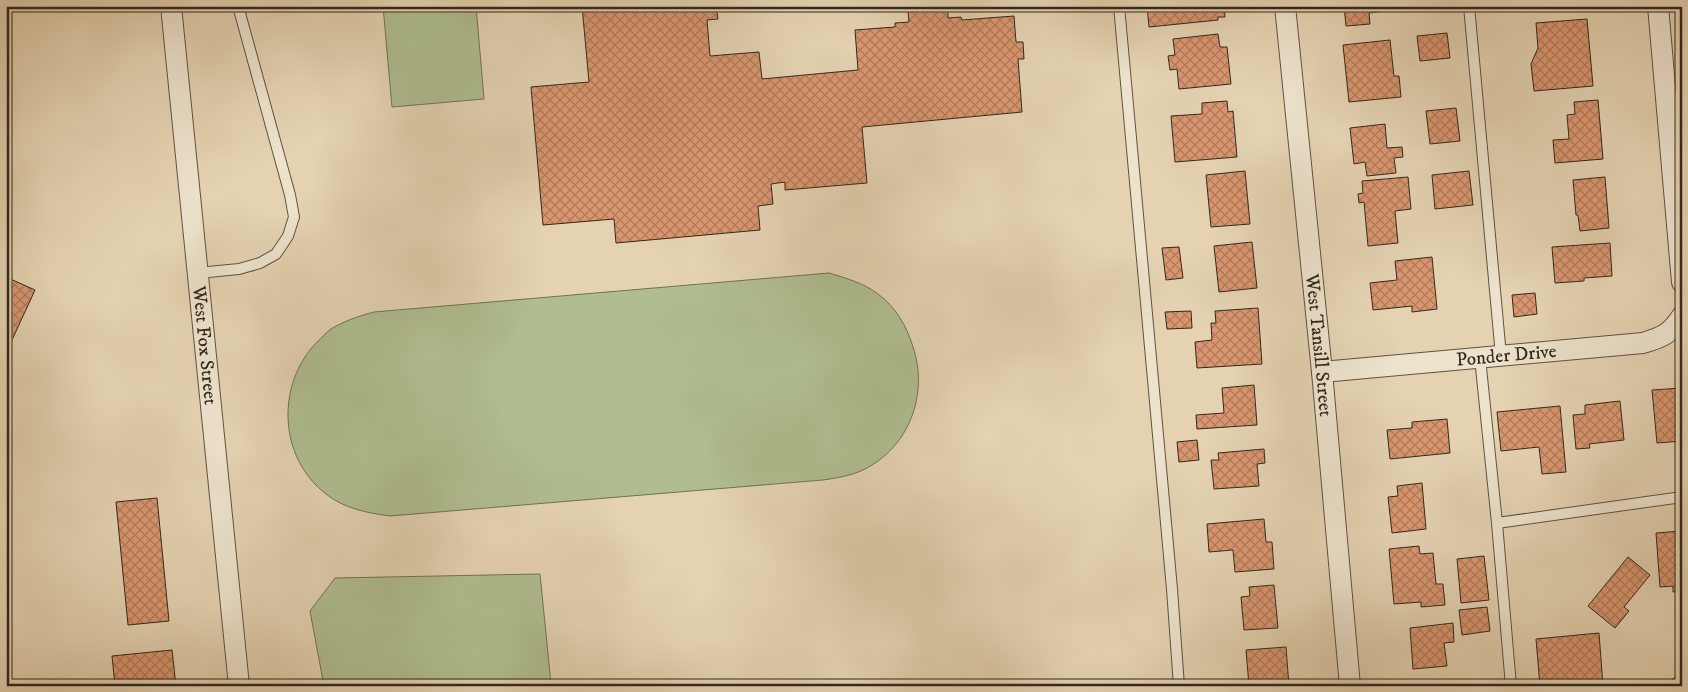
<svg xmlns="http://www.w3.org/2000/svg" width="1688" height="692" font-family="'IM FELL DW Pica',serif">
<defs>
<pattern id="building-cross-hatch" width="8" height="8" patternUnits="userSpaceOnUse" patternTransform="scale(1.25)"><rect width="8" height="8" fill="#da966f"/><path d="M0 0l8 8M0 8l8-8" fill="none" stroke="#b17a5b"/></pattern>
</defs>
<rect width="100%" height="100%" fill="#e4d2b1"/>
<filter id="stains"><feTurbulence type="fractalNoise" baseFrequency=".004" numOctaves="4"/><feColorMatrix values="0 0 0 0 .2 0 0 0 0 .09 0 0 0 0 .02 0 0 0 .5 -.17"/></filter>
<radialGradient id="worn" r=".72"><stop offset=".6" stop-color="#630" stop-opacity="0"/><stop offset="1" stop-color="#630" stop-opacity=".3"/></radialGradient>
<!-- green -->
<g fill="#afbd8f" stroke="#707256">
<polygon points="383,6 476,6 484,99 392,107"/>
<path d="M829 273C845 278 864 283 878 294 896 307 907 327 913 347 929 394 909 448 863 470 850 476 837 478 823 480L390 516C368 513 345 509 326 494 278 457 276 384 317 342 322 338 326 332 331 329 344 321 359 316 374 312Z"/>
<polygon points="540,574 551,684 549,686 324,686 310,611 335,578"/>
</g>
<!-- building -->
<g fill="url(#building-cross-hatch)" stroke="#32281e">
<polygon points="582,6 716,6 718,19 707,20 710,56 759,52 762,79 858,70 855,30 895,27 895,23 909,22 908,12 948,9 948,18 961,17 962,20 1014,16 1016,42 1023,42 1024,59 1018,59 1022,112 862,127 867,183 785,190 785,182 771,184 773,204 758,206 760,230 616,243 614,219 543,225 531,87 589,82"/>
<polygon points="1147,6 1224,6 1225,17 1218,17 1218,20 1149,27"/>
<polygon points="1344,6 1396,6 1397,10 1369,13 1370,24 1346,26"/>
<polygon points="1587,19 1593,86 1534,91 1531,64 1538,48 1536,23"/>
<polygon points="1447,33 1450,58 1420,61 1417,36"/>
<polygon points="1218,34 1220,47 1227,47 1231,84 1179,89 1177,69 1170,70 1168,56 1175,55 1173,39"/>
<polygon points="1390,40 1394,76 1399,76 1401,97 1349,102 1343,45"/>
<polygon points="1598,100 1603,159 1555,163 1553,140 1569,139 1567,115 1575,114 1574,102"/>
<polygon points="1227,101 1228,112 1233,111 1237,157 1175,162 1171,116 1202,114 1202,103"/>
<polygon points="1456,108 1460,141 1430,144 1426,111"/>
<polygon points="1385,124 1387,148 1402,147 1403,157 1394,158 1396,173 1367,176 1365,162 1354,164 1350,128"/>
<polygon points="1245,171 1250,224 1211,227 1206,175"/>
<polygon points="1469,171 1473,205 1435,209 1432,175"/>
<polygon points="1408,177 1411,209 1395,211 1398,243 1368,246 1364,202 1359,203 1358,194 1363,193 1362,181"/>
<polygon points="1605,177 1609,228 1580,231 1578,215 1576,215 1573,180"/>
<polygon points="1252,242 1257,288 1219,292 1214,246"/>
<polygon points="1610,243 1612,276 1584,278 1584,281 1555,283 1552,247"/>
<polygon points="1179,247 1183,278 1166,280 1162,248"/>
<polygon points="1432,257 1437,309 1412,312 1412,306 1373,310 1370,283 1397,280 1395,261"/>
<polygon points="6,277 35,290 6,353"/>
<polygon points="1535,293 1537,314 1514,317 1512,295"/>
<polygon points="1258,308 1262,364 1197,368 1195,342 1212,340 1211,323 1216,323 1215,311"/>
<polygon points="1191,311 1192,328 1167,329 1165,312"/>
<polygon points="1254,385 1257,425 1197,429 1196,415 1224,413 1222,388"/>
<polygon points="1682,388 1682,441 1657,443 1652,390"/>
<polygon points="1620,401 1624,440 1589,444 1590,448 1576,449 1573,415 1585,414 1585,405"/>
<polygon points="1560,406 1566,472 1542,474 1539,447 1501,451 1497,412"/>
<polygon points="1447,419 1450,453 1390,459 1387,430 1412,428 1412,422"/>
<polygon points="1197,440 1199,460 1179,462 1177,442"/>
<polygon points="1264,449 1265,463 1257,464 1259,486 1214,489 1211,460 1219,460 1218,453"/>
<polygon points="1422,483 1426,529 1392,533 1388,497 1398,496 1397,486"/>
<polygon points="157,498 169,621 128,625 116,502"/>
<polygon points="1264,519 1266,542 1272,542 1274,569 1235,572 1233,550 1209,552 1207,524"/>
<polygon points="1682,531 1682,591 1673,592 1673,586 1660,587 1656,533"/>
<polygon points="1419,546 1420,554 1433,553 1436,584 1443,584 1445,605 1421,607 1421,602 1394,604 1389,549"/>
<polygon points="1484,556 1489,600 1461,603 1457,559"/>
<polygon points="1628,557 1650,575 1624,607 1629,611 1615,628 1588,606"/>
<polygon points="1274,585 1278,628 1244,630 1241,597 1250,596 1249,587"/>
<polygon points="1487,607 1490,631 1462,635 1459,610"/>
<polygon points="1453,623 1454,642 1444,643 1447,666 1413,669 1410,628"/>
<polygon points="1599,633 1603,686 1540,686 1536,639"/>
<polygon points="1286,647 1289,686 1249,686 1246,650"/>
<polygon points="172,650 176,686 115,686 112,656"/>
</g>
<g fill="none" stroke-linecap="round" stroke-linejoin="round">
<defs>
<g id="lane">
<polyline points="1119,6 1172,589 1179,686"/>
<polyline points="1469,6 1501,356"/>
<polyline points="198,273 239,269 260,263 276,254 288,236 294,217 290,195 238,6"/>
<polyline points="1480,358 1497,523 1511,686"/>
<polyline points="1497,523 1682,497"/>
</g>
<g id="street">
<path id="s1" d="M171 6 239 686"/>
<path id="s2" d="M1285 6 1322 372 1350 686"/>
<polyline points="1658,6 1682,282"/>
<path id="s3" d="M1322 372 1643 343C1663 337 1670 334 1682 316"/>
<polyline points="1681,686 1682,685"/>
</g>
</defs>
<!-- lane casing -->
<use href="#lane" stroke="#5e5243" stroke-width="12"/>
<!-- street casing -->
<use href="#street" stroke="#5e5243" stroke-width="22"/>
<!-- lane -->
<use href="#lane" stroke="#ede2cc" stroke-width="10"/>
<!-- street -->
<use href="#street" stroke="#ede2cc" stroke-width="20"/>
</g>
<g text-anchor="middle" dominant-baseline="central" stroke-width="4" stroke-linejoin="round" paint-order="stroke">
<!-- street labels -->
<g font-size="19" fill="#32281e" stroke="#ede2cc">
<text stroke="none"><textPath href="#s1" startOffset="341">West Fox Street</textPath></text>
<text stroke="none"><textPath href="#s2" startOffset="341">West Tansill Street</textPath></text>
<text stroke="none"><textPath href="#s3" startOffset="185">Ponder Drive</textPath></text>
</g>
</g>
<!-- margin -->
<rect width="1688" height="692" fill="none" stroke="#e4d2b1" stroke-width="25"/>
<rect x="8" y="8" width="1673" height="677" fill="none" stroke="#32281e" stroke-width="2.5"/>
<rect x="12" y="12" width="1663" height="667" fill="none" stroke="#32281e"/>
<rect width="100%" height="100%" filter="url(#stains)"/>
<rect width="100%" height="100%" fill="url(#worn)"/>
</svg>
